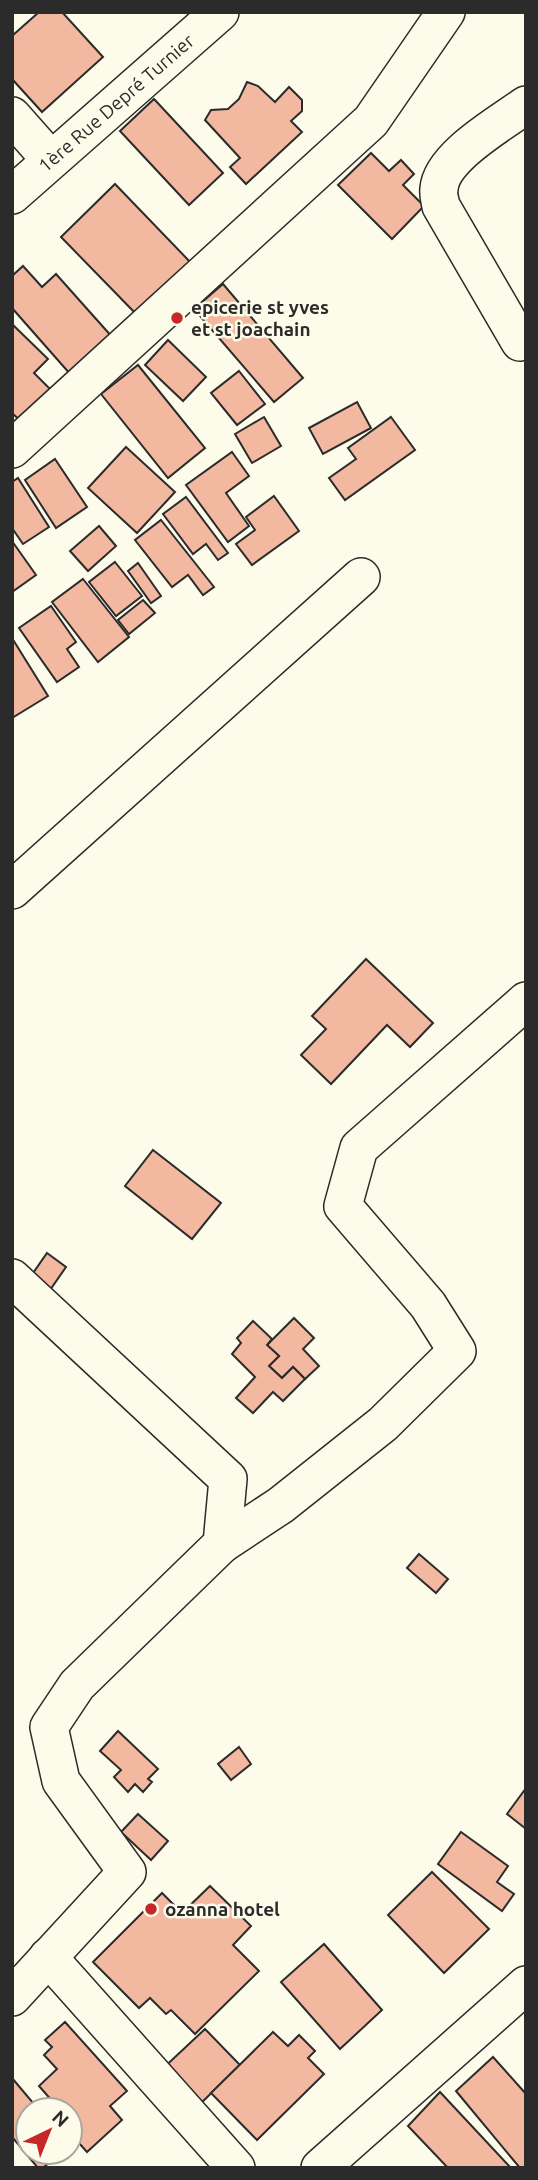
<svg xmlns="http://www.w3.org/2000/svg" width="538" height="2180" font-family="Ubuntu,sans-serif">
<rect width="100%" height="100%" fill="#fdfbea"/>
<!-- building -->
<g fill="#f2b8a0" stroke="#2b2b2b" stroke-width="2">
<polygon points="39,12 62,12 103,57 42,112 12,79 12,36"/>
<polygon points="247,82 258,86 275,102 289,87 302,100 302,111 291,121 302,132 246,184 230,167 240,158 205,120 211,110 228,109 239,99"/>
<polygon points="154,99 223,173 189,205 120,131"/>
<polygon points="371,153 389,171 401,160 414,174 403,185 424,206 392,239 338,185"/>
<polygon points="115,184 194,266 140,318 61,237"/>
<polygon points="23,266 42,287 56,274 113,338 71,375 12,308 12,276"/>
<polygon points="223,284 303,378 274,402 194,309"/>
<polygon points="12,324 48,359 34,373 53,392 23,423 12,413"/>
<polygon points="168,340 206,377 183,401 145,365"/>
<polygon points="138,365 205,448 168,478 101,394"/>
<polygon points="239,371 265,404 237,425 211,393"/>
<polygon points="357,402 371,428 323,454 309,428"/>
<polygon points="264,417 281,446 252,463 235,434"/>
<polygon points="391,417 415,450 345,500 329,478 356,459 348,448"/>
<polygon points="126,447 175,492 137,533 88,488"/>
<polygon points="232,452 249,476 226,493 249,526 228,542 186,485"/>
<polygon points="55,459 87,507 56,528 25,480"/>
<polygon points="18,478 49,527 23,544 12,528 12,482"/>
<polygon points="274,496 299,531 252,565 236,544 255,530 246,517"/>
<polygon points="186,497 228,553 218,560 206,544 193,554 163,514"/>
<polygon points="161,520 214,587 203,595 188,575 172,587 135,540"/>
<polygon points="99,526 116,546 88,571 70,551"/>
<polygon points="12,541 36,575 12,592"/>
<polygon points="115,562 142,596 116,616 89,582"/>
<polygon points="138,563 161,596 151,603 128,571"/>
<polygon points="83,579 129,637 98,662 52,602"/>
<polygon points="143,600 155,613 129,634 118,620"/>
<polygon points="51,606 76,642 67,649 79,667 57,682 19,628"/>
<polygon points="12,638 48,696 12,718"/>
<polygon points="366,959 433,1023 410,1047 387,1025 331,1084 301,1055 326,1029 312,1016"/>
<polygon points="153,1150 221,1203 192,1239 125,1186"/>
<polygon points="47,1253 66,1267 50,1290 31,1276"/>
<polygon points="294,1318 314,1338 303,1349 319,1366 305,1379 293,1367 282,1378 269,1366 279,1356 267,1345"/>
<polygon points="253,1321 272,1339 267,1345 279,1356 269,1366 282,1378 293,1367 305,1379 283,1401 273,1392 253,1413 236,1398 255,1377 232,1354 241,1343 237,1338"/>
<polygon points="419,1554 448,1579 436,1593 407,1568"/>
<polygon points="118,1731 158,1769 148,1779 152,1782 143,1792 135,1784 128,1792 114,1777 121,1770 100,1751"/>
<polygon points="239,1747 251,1764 231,1780 218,1764"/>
<polygon points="526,1788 526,1829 507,1814"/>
<polygon points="138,1814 168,1841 151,1860 121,1832"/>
<polygon points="461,1832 508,1866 497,1882 514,1894 502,1911 438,1864"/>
<polygon points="432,1872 489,1929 444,1973 388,1915"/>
<polygon points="210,1886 251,1926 233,1945 259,1971 195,2034 171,2010 166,2014 150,1998 139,2008 93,1962 162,1893 182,1913"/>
<polygon points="324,1944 382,2010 340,2049 281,1982"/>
<polygon points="65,2022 127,2091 110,2106 122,2120 87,2152 70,2133 70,2110 60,2110 39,2086 57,2069 44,2055 52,2047 45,2040"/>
<polygon points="205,2029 240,2065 193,2111 158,2073"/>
<polygon points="273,2032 288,2046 299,2035 315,2051 308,2058 324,2074 257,2140 211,2093"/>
<polygon points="493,2057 526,2094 526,2168 520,2168 456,2091"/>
<polygon points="12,2078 39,2110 28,2110 28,2152 61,2152 43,2168 38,2168 12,2137"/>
<polygon points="440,2092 511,2168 448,2168 408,2126"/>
</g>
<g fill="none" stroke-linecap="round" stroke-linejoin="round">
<defs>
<g id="minor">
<polyline points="12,116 50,159"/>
<polyline points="12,195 220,12"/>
<path d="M520 342 441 206C440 201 438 194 439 189 441 157 501 123 526 105"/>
<polyline points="12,449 371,121 446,12"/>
<polyline points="12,890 361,577"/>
<polyline points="12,1278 228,1479 222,1544 77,1685 49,1727 61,1781 127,1872 12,1997"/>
<polyline points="222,1544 281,1505 383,1424 457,1351 428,1305 343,1206 359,1148 526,1001"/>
<polyline points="48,1957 236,2168"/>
<polyline points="320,2168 526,1985"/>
</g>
</defs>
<!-- minor casing -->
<use href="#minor" stroke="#2b2b2b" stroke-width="40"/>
<!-- minor -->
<use href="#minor" stroke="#fdfbea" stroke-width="37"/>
</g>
<!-- markers -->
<g fill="#c62828" stroke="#fdfbea" stroke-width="2.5">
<circle cx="177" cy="318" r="7"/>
<circle cx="151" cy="1909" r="7"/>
</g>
<g text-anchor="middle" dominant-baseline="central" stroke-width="5" stroke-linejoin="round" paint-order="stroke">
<!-- street labels -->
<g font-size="19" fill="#2b2b2b" stroke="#fdfbea">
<text transform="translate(116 103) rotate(-41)">1ère Rue Depré Turnier</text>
</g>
<!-- poi labels -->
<g font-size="19" font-weight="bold" fill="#2b2b2b" stroke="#fdfbea" text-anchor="start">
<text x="191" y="307">epicerie st yves<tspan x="191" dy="22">et st joachain</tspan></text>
<text x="165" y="1909">ozanna hotel</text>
</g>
</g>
<!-- border -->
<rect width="538" height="2180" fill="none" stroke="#2b2b2b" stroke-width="28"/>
<!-- north arrow -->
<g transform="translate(49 2131) rotate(43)"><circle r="33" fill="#fdfbea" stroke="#a9a89e" stroke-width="2"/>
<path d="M0-5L12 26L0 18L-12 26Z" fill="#c62828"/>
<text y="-10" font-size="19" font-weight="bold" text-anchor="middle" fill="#2b2b2b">N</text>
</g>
</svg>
